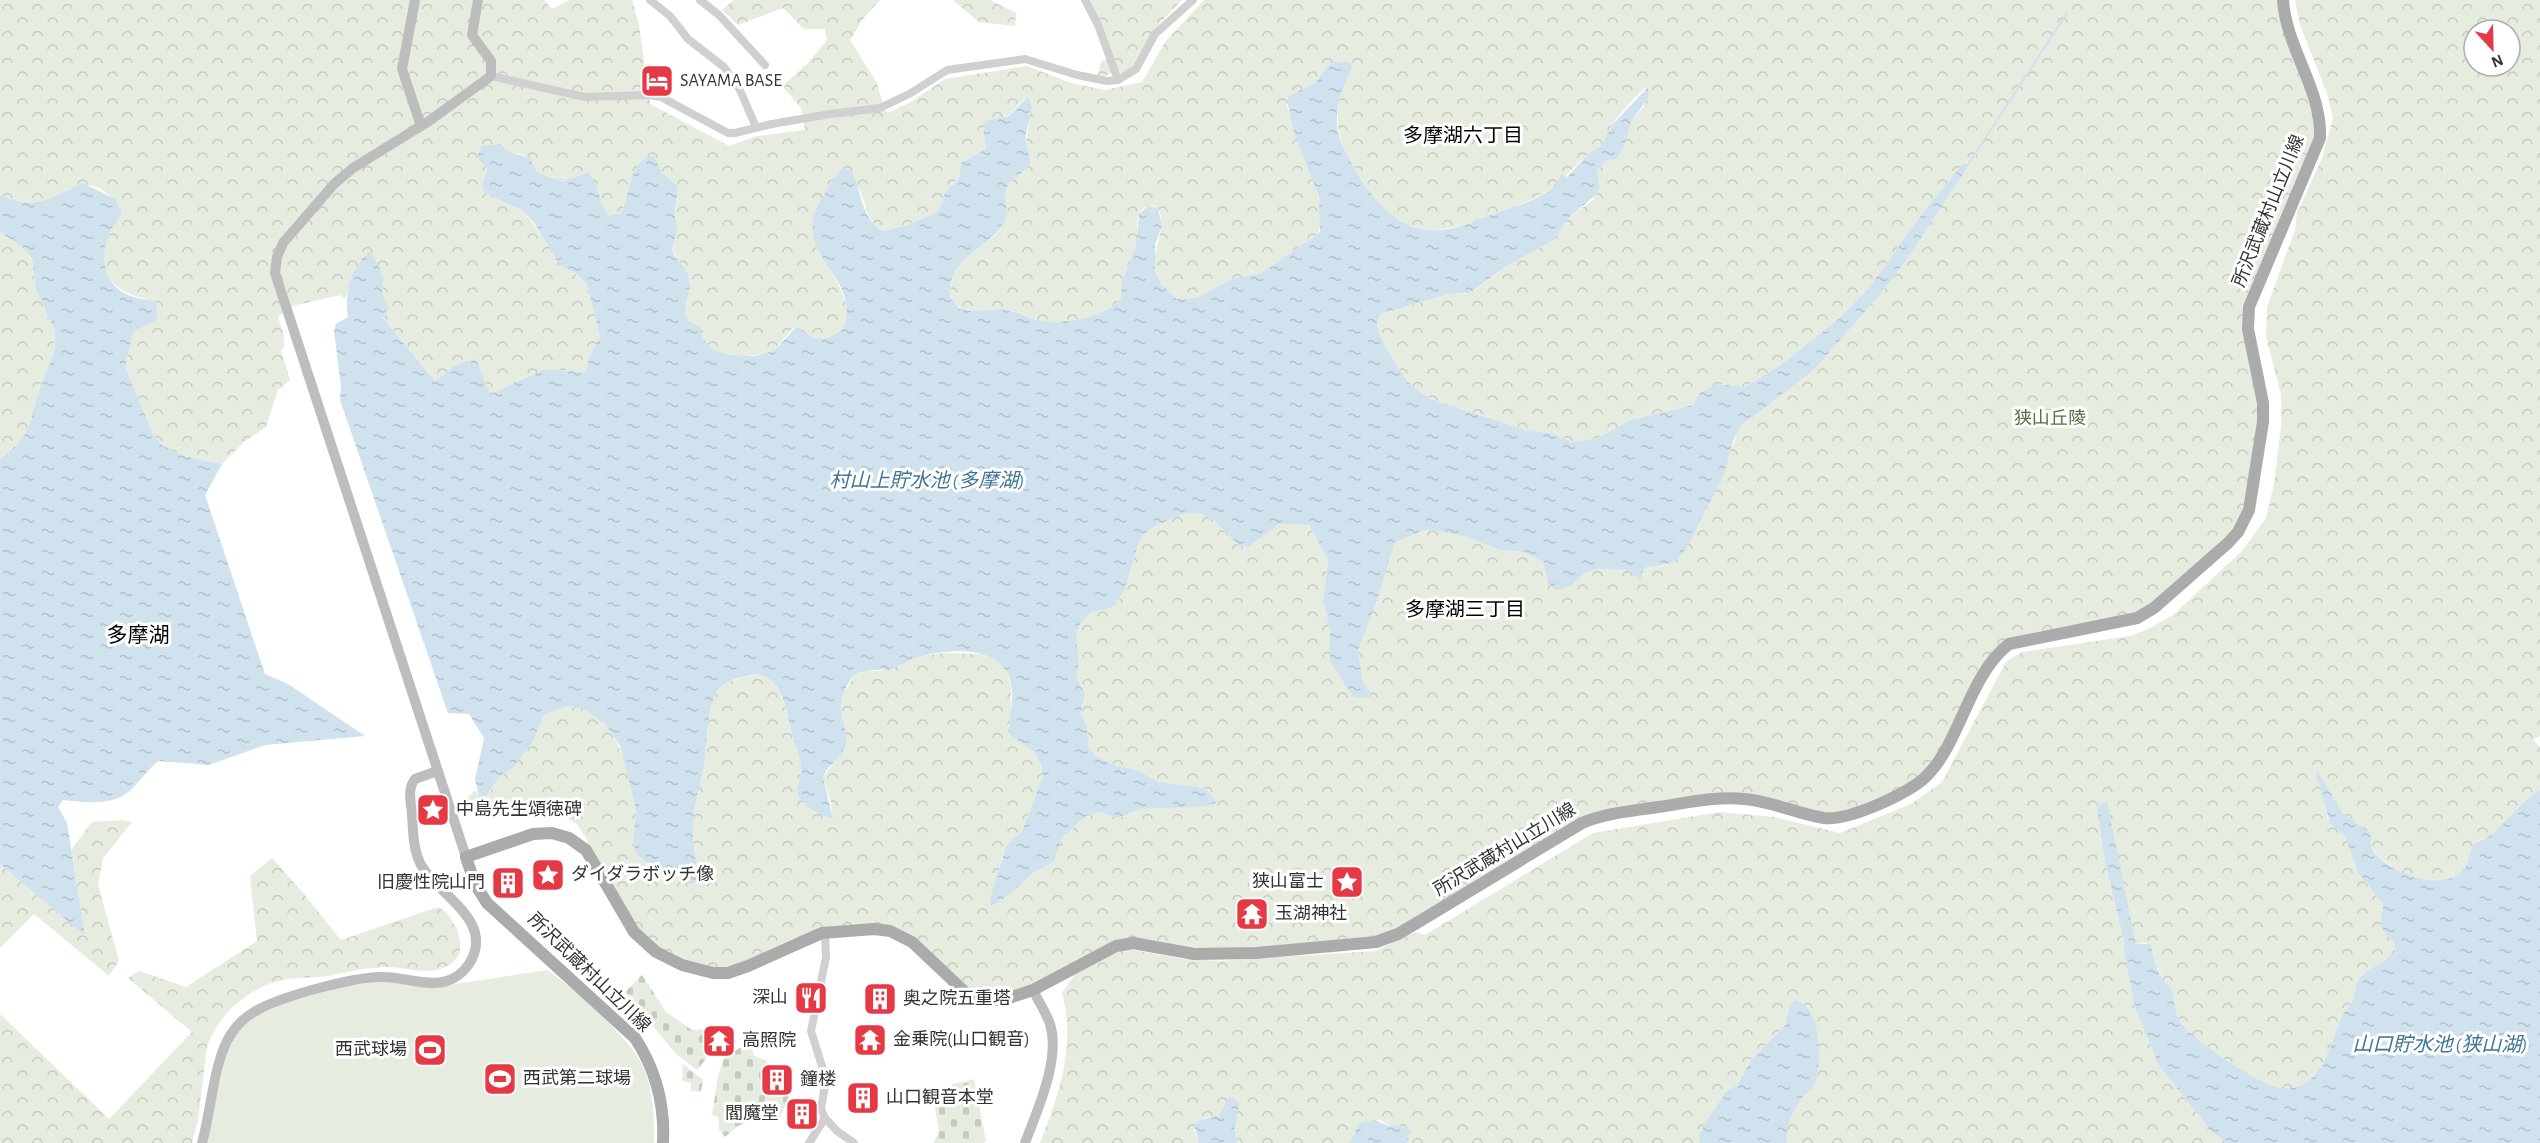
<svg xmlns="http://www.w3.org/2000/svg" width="2540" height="1143" font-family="'Alegreya Sans','Noto Sans JP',sans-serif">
<defs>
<pattern id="forest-crowns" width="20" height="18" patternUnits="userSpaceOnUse" patternTransform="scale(1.5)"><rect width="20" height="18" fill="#e6ecdf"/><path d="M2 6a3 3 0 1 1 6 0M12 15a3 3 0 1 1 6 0" fill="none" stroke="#c6cbc0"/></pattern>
<pattern id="cemetery-stones" width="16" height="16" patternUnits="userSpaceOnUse" patternTransform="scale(1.5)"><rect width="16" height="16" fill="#e6ecdf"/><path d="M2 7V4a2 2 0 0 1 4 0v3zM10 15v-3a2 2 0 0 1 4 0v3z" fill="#c6cbc0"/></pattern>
<pattern id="water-ripples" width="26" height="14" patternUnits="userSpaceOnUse" patternTransform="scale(1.5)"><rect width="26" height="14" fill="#cfe2ee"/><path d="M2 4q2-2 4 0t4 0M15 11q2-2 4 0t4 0" fill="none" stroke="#b2c2cd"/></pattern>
</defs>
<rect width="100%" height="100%" fill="#fff"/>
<!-- green -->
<path fill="#e6ecdf" d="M547 970C573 987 624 1033 640 1061 653 1085 655 1117 654 1143H205L226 1057 236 1033 253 1017 288 1002 343 987 383 981 429 988Z"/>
<!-- forest -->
<g fill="url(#forest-crowns)" fill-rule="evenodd">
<path d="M0 0H544L552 9 570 0H632L639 25 650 104 729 146 757 136 805 130 801 108 782 86 807 64 827 40 825 29H804L783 8 738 25 722 10 734 0H880L863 19 850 40 877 83 884 108 888 113 911 102 945 79 1027 66 1071 83 1105 90 1142 82 1165 42 1204 0H2283L2320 123 2249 307 2264 413 2238 532 2154 608 2009 644 1922 780 1834 818 1752 799 1602 816 1398 934 1194 954 1133 943 1033 990 982 1000 902 935 848 930 713 973 646 944 586 850 588 842 577 824 541 805 511 810 484 818 469 808 468 797 476 790 478 796 490 792C498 775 514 766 526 751 534 742 540 717 548 712 605 680 633 771 636 811 636 821 634 832 633 843 645 852 683 884 695 883L698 880V874C696 860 693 847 693 833 692 810 700 788 704 765 708 745 706 704 719 689 728 679 745 677 757 674 785 681 786 715 793 738 796 749 801 757 801 769 801 778 795 788 799 796 803 805 823 817 832 819L831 803 823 777 843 751 846 736 841 714 842 703 843 694 855 675 864 671H882L922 656 944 653 982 654 998 661 1006 670 1011 686V713L1008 727 1011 736 1034 752 1041 764 1043 776 1022 831 1006 846 1002 857 991 904 994 905 1012 893 1033 873 1050 864 1054 859 1063 837 1086 816 1100 812 1117 818 1140 809 1192 806 1204 788 1159 782 1137 770 1114 765 1096 756 1089 748 1087 727 1081 713 1085 694 1077 678 1079 658 1076 639 1079 626 1091 612 1112 608 1124 592 1138 545 1143 535 1155 526 1184 514 1201 513 1215 521 1239 546 1249 547 1279 524 1309 525 1328 560 1323 601 1330 630V662L1372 696 1363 681 1358 650 1394 543 1424 530 1443 532 1466 537 1500 550 1523 552 1543 561 1548 582 1571 586 1585 573 1599 569 1629 570 1667 565C1694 528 1716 498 1729 454 1731 446 1737 441 1736 432L1742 425 1814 370 1883 291 1910 255 1969 165 1923 212 1868 289 1835 322 1779 366 1745 387 1717 384 1701 393 1693 405 1630 420 1598 438 1572 442 1551 433 1529 431 1430 399 1408 382 1388 352 1378 330 1377 321 1381 314 1448 294H1466L1475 290 1505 267 1554 240 1567 219 1593 200 1600 187 1597 171 1607 160 1616 159 1631 122 1644 106 1646 87C1634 98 1621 112 1612 125 1608 131 1606 139 1602 145 1598 149 1591 151 1587 155 1574 166 1564 179 1550 189 1530 203 1455 232 1431 230 1399 227 1379 208 1363 182 1339 144 1330 125 1345 80L1326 68 1316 82 1289 96 1287 106C1295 132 1333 212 1317 234L1260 274 1234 278 1196 298 1177 299C1169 295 1164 290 1160 282 1144 253 1170 234 1158 208 1151 205 1146 205 1141 211 1135 219 1138 234 1137 244 1133 263 1122 277 1121 298 1103 319 1063 325 1038 320 1027 317 1017 311 1006 310 992 309 978 313 964 310L959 309 950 296C952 245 998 251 1006 216 1008 209 1003 201 1005 193 1006 185 1013 180 1017 174 1026 155 1027 130 1031 110L1025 98 1009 115 995 120 983 128 986 149 961 163 959 177 945 192 939 211 908 225 883 231C864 221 868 203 858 187 854 181 845 176 839 171 830 188 814 206 813 225 810 251 872 315 837 333 832 336 825 339 820 339 811 339 805 328 796 327 787 331 784 341 777 347 766 358 722 360 710 348 699 336 704 329 688 320L684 307 690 280 672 249 678 228 674 213 678 190 677 185 662 173 638 165 621 213 609 216 604 210 590 175C574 179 550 186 536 171 531 165 532 159 525 156 513 150 492 157 478 159L487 170 482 185 484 193 523 211 567 267 587 284 600 337 589 357 586 372 545 369 493 393 489 392 477 361 435 381 383 318 389 309 382 293 384 278 372 252 354 273 345 299 341 295 292 306 278 317 284 336V348L281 350 290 380 278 390 266 427 244 442 222 464 184 456 163 446 153 434 125 367 133 332 157 320 146 299C110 291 94 269 110 233 113 225 119 219 122 212 114 197 95 179 76 186 66 190 58 198 47 201 32 205 13 200 0 195Z"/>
<polygon points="953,0 990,0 1016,13 1015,26 979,22"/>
<polygon points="1088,0 1182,0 1155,28 1132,67 1123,74 1117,71"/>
<path d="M2295 0H2540V736L2533 739 2540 748V790C2522 799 2510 820 2493 834 2488 838 2481 838 2477 843 2469 850 2472 859 2466 867 2450 889 2413 882 2394 868 2384 860 2370 856 2372 841L2342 813 2318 771V783L2324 798 2328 819 2345 836 2358 873 2383 904C2383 912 2378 923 2383 930 2387 936 2392 938 2395 946 2389 965 2362 968 2356 984 2355 987 2356 990 2355 993 2354 1001 2348 1006 2344 1013 2331 1035 2331 1065 2308 1081 2299 1088 2288 1090 2277 1087 2257 1083 2195 1041 2182 1024 2174 1013 2175 1001 2172 989L2164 983 2147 943 2136 944 2116 853 2096 804 2105 862 2125 947H2123L2135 1008 2159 1066 2210 1130 2226 1143H1787C1784 1121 1798 1100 1814 1086L1790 1005 1785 1025 1751 1060 1737 1087 1728 1091 1701 1130 1700 1143H1407L1410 1130 1396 1125 1390 1126 1380 1120 1359 1123 1350 1143H1238C1235 1127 1235 1115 1228 1100L1219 1115 1205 1118 1194 1129 1199 1143H1040C1059 1095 1076 1045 1062 993L1075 974 1118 951 1129 949 1182 959 1220 961 1375 951 1415 932 1425 935 1593 833 1719 812 1774 817 1840 833 1911 804 1942 782 2006 662 2022 652 2130 636 2148 629 2173 615 2242 551 2266 518 2274 484 2281 426V394L2266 337 2267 307 2295 230 2297 213 2322 158 2333 119 2328 96 2300 25ZM2474 30H2510V66H2474Z"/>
<polygon points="1108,59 1112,73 1105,76 1098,75 1101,61"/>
<path d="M0 232 25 249 32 260 36 289 55 331C55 343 54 357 50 368 48 372 45 375 43 380 28 418 39 431 0 459Z"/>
<polygon points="122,820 132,822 103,858 98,885 119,961 109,976 34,914 0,948 0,864 85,936 71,850 92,822"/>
<path d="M272 858 304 894 341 940 438 907C453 914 464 939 459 955 440 982 410 966 383 967 364 968 346 972 328 976 315 978 301 977 287 979 252 985 218 1013 207 1047L198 1120 192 1143H0V1014L109 1119 192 1032 128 978 139 971 186 987 257 941 250 876Z"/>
</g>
<!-- cemetery -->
<g fill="url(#cemetery-stones)">
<polygon points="642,975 666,1012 692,1030 706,1029 708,1031 706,1059 697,1070 675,1053 625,992"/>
<polygon points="752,1040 753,1055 767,1061 769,1072 764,1082 790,1093 778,1123 760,1117 738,1126 725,1137 719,1130 718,1117 712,1115 718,1076 724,1058"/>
<polygon points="683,1064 703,1080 701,1092 691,1091 691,1083 682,1081"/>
<polygon points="974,1079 986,1141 983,1143 933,1143 939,1132 935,1107 938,1088"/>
</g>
<!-- water -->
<g fill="url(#water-ripples)">
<path d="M1335 62H1350L1352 67C1344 84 1336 103 1337 124 1337 137 1345 150 1351 162 1370 196 1395 233 1440 230 1458 229 1479 219 1497 213 1514 207 1537 200 1551 189 1555 185 1559 179 1562 174L1567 177 1589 153 1601 146 1613 124 1648 87V98L1631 122 1624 147 1616 159 1607 160 1597 171 1600 187 1596 195 1567 219 1554 240 1505 267 1470 293 1448 294 1381 314 1377 321 1378 330 1388 352 1408 382 1430 399 1529 431 1551 433 1572 442 1598 438 1630 420 1693 405 1700 393 1717 384 1745 387 1779 366 1835 322 1868 289 1923 212 1963 164 1969 165 1910 255 1883 291 1814 370 1742 425C1734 435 1730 450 1727 463 1722 482 1711 499 1702 517 1695 530 1690 547 1679 557 1670 566 1656 566 1644 568L1640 580 1629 570 1599 569 1585 573 1571 586 1556 590 1548 582 1543 561 1523 552 1500 550 1466 537 1443 532 1424 530 1394 543 1378 597 1358 650 1363 681 1373 696 1363 698 1353 696 1330 662V630L1323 601 1328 560 1309 525 1279 524 1249 547 1239 546 1215 521 1201 513 1184 514 1155 526 1143 535 1138 545 1124 592 1112 608 1091 612 1079 626 1076 639 1079 658 1077 678 1085 694 1081 713 1087 727 1089 748 1096 756 1114 765 1137 770 1159 782 1204 788 1213 797 1216 803 1208 806 1140 809 1117 818 1100 812 1086 816 1063 837 1054 860 1050 864 1033 873 1012 893 994 905H991L990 899 1006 846 1022 831 1043 776 1041 764 1034 752 1011 736 1008 730C1010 714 1015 697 1010 680 1000 645 950 649 922 656 911 659 902 665 892 668 880 672 862 667 853 677 841 690 839 709 844 725 845 731 848 737 846 743 844 757 828 764 823 777L833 819C824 818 803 805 799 797 795 788 801 778 801 769 801 758 796 749 793 738 786 715 786 681 757 674 745 676 727 679 719 689 706 704 708 745 704 765 700 788 692 810 693 833 693 847 696 860 698 874V880L695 883 688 884 673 871 647 862 637 855 633 843 636 812 634 800 620 746 605 724 584 709 568 706 547 713 543 717 532 743 515 765 498 779 487 795 479 797 475 779 484 738 469 714 448 713 340 400 341 386 334 331 336 324 348 317C344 293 351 268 369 252H372L384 278 382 293 389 309 383 318 435 381 458 364 474 359 477 361 489 392 493 393 545 369 586 372 589 357 600 337 587 284 575 273 560 265 535 224 523 211 484 193 482 185 487 170 477 157 482 146 500 144 508 152 530 158 536 171 545 176 563 181 588 173C600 184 598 204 609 216L621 213C630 195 629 159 654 156L662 173 677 185 678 190 674 213 678 228 672 249C675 260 686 266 689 278 693 294 680 302 688 320L700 328 702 336 711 349 729 355 755 356 769 352 777 348 796 327C805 328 811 340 820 339 825 339 832 336 837 333 843 330 845 325 846 318 851 287 825 269 815 243 813 236 812 227 813 220 814 207 832 183 839 171L844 169 851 170C862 190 861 220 883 231L908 225 939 211 945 192 959 178 961 163 986 149 983 128 985 121 1009 116 1027 97C1037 107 1027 123 1026 134 1024 145 1030 153 1030 163 1025 174 1011 176 1006 189 1002 200 1010 211 1005 221 988 252 950 252 950 296L959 309C974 313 989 309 1005 310 1016 311 1026 317 1037 320 1063 325 1103 319 1121 298L1122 282 1136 246 1139 214 1148 206 1158 208 1162 225 1155 245V271L1162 286 1177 299 1196 298 1234 278 1260 274 1320 232 1319 197 1294 132 1287 101 1289 96 1316 82 1326 68Z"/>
<path d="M83 183 115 199 122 212C119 219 114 225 110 232 101 252 101 277 121 291 131 298 144 299 156 302L157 320 133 332 125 367 153 434 163 446 184 456 222 464 205 495 265 674 288 684 365 736 265 745 209 765 158 761C148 770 141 779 132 789 114 807 86 802 63 800L58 807 67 823 85 936 0 864V459C38 431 28 418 43 380 51 360 56 355 55 331L36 289 32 259 25 249 0 232V195C40 211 49 198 83 183Z"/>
<path d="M2318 771 2342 813 2370 833C2372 840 2370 850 2376 855 2394 873 2438 891 2460 873 2470 865 2468 855 2473 845 2480 840 2488 838 2494 833 2510 818 2522 800 2540 790V1143H2226L2210 1130 2159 1066 2135 1008 2123 947 2125 946 2105 862 2096 804 2107 802 2136 944H2150C2155 961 2157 978 2172 989 2175 1001 2174 1013 2182 1024 2195 1041 2257 1083 2277 1087 2288 1090 2299 1088 2308 1081 2330 1065 2331 1036 2344 1013 2348 1006 2354 1001 2355 993 2356 990 2355 987 2356 984 2362 968 2389 965 2395 946 2392 938 2387 937 2383 930 2378 923 2383 912 2383 904L2358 873 2345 836 2330 823 2316 775Z"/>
<path d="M1795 1000C1822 1007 1822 1062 1815 1083 1813 1089 1807 1092 1803 1097 1793 1110 1785 1126 1787 1143H1700L1699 1135 1706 1121 1728 1090 1737 1086 1751 1060 1785 1025 1790 1005Z"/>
<polygon points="1233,1097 1239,1104 1235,1129 1238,1143 1199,1143 1194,1125 1201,1120 1219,1115 1229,1098"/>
<polygon points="1374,1120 1389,1126 1396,1125 1411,1130 1407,1143 1350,1143 1359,1123"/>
</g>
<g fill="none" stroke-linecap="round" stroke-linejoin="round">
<!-- stream -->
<polyline stroke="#cfe2ee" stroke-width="2" points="1967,166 2067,13"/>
<!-- street -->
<g stroke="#d0d0d0" stroke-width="8">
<polyline points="650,0 670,16 688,39 724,67 739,88 756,127"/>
<polyline points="700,0 719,15 765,65"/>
<polyline points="1085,0 1098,25 1118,80"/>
<polyline points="491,76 585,97 650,95 661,97 728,133 735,133 772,124 830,114 880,108 911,93 947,70 1025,59 1077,75 1107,81 1118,80 1136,69 1155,34 1193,0"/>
<polyline points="825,1118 821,1109 826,1079 811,1031 826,957 825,933"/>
<polyline points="809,1143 825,1118 837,1131 854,1143"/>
</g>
<!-- secondary -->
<g stroke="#bdbdbd" stroke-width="10">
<polyline points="415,0 402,69 421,126"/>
<polyline points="466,857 275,273 277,257 283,243 334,184 353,168 429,121 491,76 491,61 472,35 478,0"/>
<path d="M202 1143C211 1111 214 1060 231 1034 237 1025 245 1017 254 1012 278 997 356 976 384 977 403 977 425 986 443 982 453 980 463 973 469 964 497 920 436 895 420 863 413 848 413 830 412 814 411 802 407 789 415 779L437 771"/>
<path d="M1025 1143C1037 1111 1061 1059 1050 1024 1046 1012 1038 1001 1033 990"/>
</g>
<!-- primary -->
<path stroke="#ababab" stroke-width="12" d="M663 1143C665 1104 656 1070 635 1038L487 903 475 884 466 857 533 834 552 833 569 838 586 850 634 932 656 952 682 965 713 973H728L748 966 822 933 874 929 890 931 912 942 967 994 982 1000H1003L1033 990 1116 946 1133 943 1194 954 1256 953 1376 942 1398 934 1425 918 1582 823C1606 813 1632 811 1658 807 1686 803 1715 796 1744 799 1772 801 1797 814 1824 818 1848 821 1898 797 1917 784 1959 755 1965 678 2009 644L2137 618 2154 608 2228 543 2238 532 2249 510 2263 422V403L2248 329 2249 307 2320 138C2322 89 2286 48 2283 0"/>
</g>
<!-- icons -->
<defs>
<symbol id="hotel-square" viewBox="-11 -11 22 22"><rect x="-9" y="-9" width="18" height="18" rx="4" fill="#e63946" stroke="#fff"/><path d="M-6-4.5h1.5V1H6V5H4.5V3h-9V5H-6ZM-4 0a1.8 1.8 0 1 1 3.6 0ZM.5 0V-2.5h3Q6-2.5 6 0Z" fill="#fff"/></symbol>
<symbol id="sight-square" viewBox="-11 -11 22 22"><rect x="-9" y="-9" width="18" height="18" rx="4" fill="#e63946" stroke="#fff"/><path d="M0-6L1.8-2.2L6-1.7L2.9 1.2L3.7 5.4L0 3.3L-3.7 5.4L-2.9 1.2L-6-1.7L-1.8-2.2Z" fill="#fff"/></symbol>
<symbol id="building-square" viewBox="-11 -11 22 22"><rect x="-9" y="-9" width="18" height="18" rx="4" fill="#e63946" stroke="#fff"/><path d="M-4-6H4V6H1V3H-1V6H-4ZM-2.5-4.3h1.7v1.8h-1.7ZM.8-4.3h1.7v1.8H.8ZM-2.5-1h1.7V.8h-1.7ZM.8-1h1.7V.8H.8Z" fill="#fff"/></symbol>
<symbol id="temple-square" viewBox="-11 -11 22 22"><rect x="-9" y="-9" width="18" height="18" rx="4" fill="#e63946" stroke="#fff"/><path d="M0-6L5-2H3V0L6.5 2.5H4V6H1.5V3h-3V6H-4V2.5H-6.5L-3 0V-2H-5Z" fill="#fff"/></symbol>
<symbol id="restaurant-square" viewBox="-11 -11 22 22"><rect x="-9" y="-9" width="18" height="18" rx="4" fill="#e63946" stroke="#fff"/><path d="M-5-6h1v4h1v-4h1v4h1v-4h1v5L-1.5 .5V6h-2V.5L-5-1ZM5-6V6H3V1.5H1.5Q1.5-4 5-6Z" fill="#fff"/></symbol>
<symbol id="stadium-square" viewBox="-11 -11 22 22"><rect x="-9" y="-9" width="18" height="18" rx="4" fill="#e63946" stroke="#fff"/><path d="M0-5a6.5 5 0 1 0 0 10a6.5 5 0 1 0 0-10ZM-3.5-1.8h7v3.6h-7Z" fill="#fff"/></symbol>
</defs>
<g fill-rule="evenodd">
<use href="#hotel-square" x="638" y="62" width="38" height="38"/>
<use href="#sight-square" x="414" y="791" width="38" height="38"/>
<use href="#sight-square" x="529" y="856" width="38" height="38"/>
<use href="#sight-square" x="1328" y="863" width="38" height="38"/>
<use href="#building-square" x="489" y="864" width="38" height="38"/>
<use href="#temple-square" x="1233" y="895" width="38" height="38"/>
<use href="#restaurant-square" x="792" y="979" width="38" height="38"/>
<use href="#building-square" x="861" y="980" width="38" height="38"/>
<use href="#temple-square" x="851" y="1021" width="38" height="38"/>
<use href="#temple-square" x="700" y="1022" width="38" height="38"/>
<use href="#stadium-square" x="411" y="1031" width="38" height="38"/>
<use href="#stadium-square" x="481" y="1060" width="38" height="38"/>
<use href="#building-square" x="758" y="1061" width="38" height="38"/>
<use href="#building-square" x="844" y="1079" width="38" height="38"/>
<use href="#building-square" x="783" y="1095" width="38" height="38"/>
</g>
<g text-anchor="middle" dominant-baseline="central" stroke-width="6" stroke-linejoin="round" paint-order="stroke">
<!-- poi labels -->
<g font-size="18" fill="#333" stroke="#fff" text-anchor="start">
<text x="680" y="81">SAYAMA BASE</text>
<text x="456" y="810">中島先生頌徳碑</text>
<text x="571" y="875">ダイダラボッチ像</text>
<text x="1324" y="882" text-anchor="end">狭山富士</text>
<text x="485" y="883" text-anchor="end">旧慶性院山門</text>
<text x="1275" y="914">玉湖神社</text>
<text x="788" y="998" text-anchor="end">深山</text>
<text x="903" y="999">奥之院五重塔</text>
<text x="893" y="1040">金乗院(山口観音)</text>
<text x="742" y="1041">高照院</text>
<text x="407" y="1050" text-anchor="end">西武球場</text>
<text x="523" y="1079">西武第二球場</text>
<text x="800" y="1080">鐘楼</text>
<text x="886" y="1098">山口観音本堂</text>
<text x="779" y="1114" text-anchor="end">閻魔堂</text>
</g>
<!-- street labels -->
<g font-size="18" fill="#333" stroke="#fff">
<text transform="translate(2269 211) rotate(-68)">所沢武蔵村山立川線</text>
<text transform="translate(1505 850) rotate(-31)">所沢武蔵村山立川線</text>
<text transform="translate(589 973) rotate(44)">所沢武蔵村山立川線</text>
</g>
<!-- park labels -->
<g font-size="18" fill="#56703f" stroke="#fff">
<text x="2050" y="419">狭山丘陵</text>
</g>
<!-- neighbourhood labels -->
<g font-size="20" fill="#000" stroke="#fff">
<text x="1463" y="136">多摩湖六丁目</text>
<text x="1465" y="610">多摩湖三丁目</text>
</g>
<!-- water labels -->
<g font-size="20" font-style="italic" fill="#3f7597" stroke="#fff">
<text x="927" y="481">村山上貯水池 (多摩湖)</text>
<text x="2440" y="1045">山口貯水池 (狭山湖)</text>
</g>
<!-- quarter labels -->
<g font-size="21" fill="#000" stroke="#fff">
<text x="138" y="635">多摩湖</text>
</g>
</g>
<!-- north arrow -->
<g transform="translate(2492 48) rotate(158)"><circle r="28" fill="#ffffff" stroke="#adadad" stroke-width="1.5"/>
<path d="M0-4.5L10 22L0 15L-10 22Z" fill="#e63946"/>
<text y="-9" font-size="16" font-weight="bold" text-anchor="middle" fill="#333333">N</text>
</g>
</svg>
